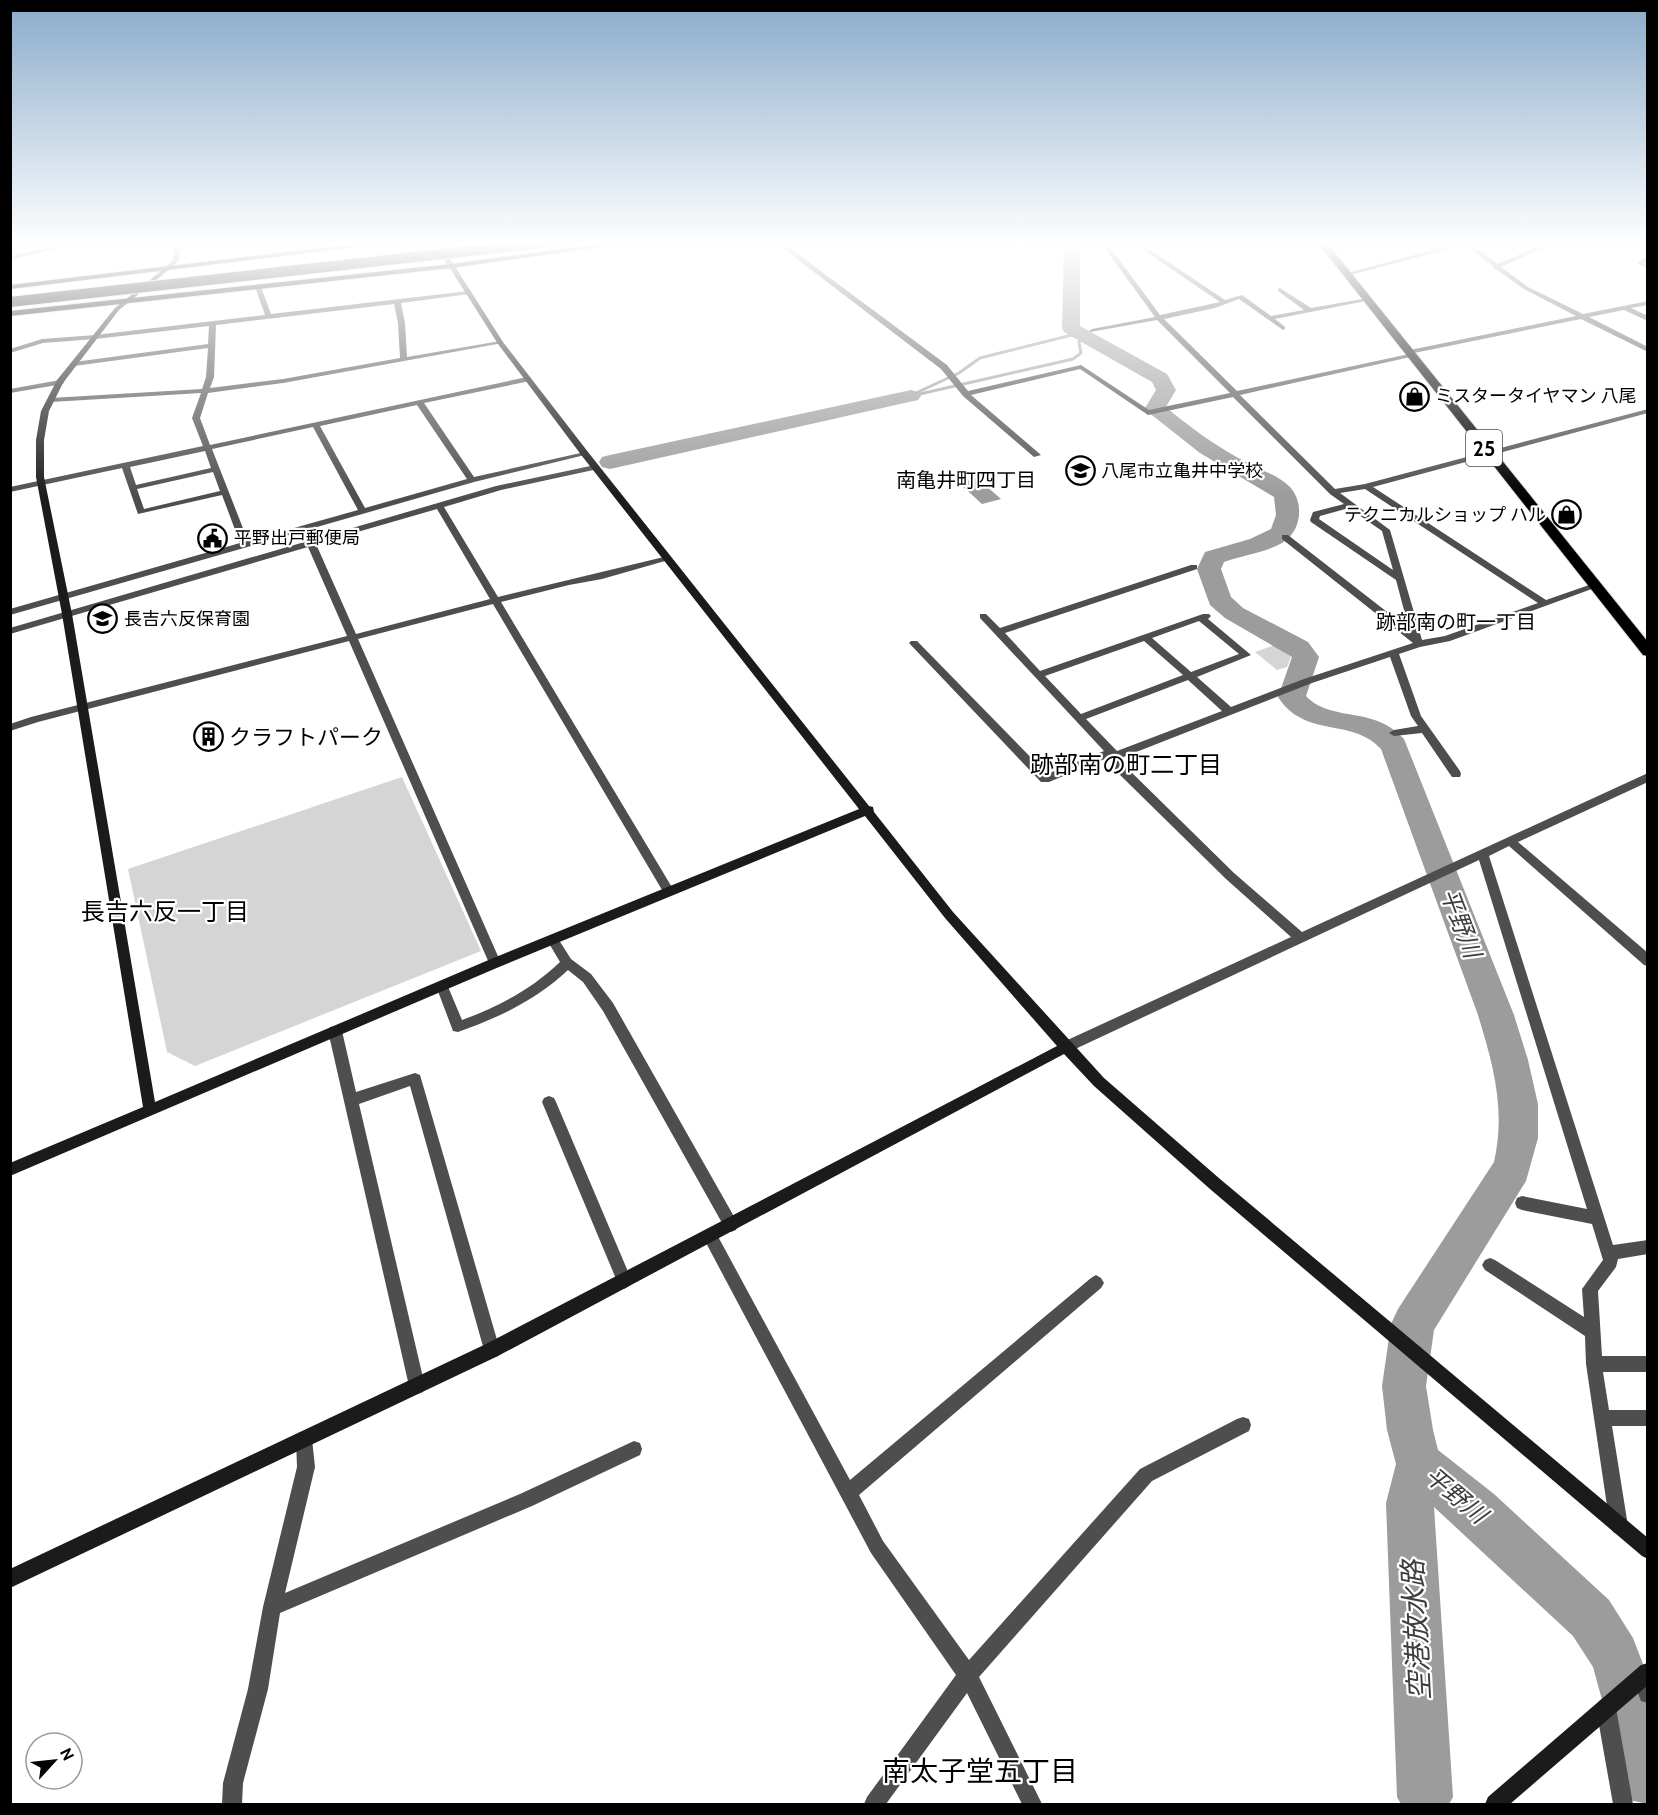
<svg xmlns="http://www.w3.org/2000/svg" width="1658" height="1815" font-family="Cabin,'Noto Sans JP',sans-serif">
<rect width="100%" height="100%" fill="#fff"/>
<!-- green -->
<g fill="#d5d5d5">
<polygon points="1275,645 1291,657 1287,667 1277,670 1255,652"/>
<polygon points="402,777 481,951 195,1066 167,1052 128,869"/>
</g>
<!-- water -->
<polygon fill="#9c9c9c" points="977,478 1001,499 982,504 959,483"/>
<g fill="none" stroke-linecap="round" stroke-linejoin="round">
<!-- stream -->
<g stroke="#9c9c9c" stroke-width="3">
<polyline points="918,392 959,373 980,358 1080,333"/>
<polyline points="911,396 1073,359 1081,353 1079,342 1084,336"/>
</g>
<!-- river -->
<g fill="#9c9c9c" fill-rule="evenodd">
<path d="M1064 243H1080V326L1167 374 1176 390 1166 407C1189 427 1215 445 1242 460 1257 469 1277 474 1290 487 1305 504 1301 532 1282 543 1264 553 1243 555 1224 562L1221 569 1231 597 1243 608 1308 642 1319 657 1306 696C1331 723 1374 705 1404 739L1514 1015 1528 1060 1538 1104V1138L1526 1181 1434 1330 1426 1386 1433 1430 1438 1450 1494 1494 1609 1600 1633 1638 1648 1677V1804L1629 1800 1621 1781 1607 1718 1593 1667 1573 1636 1434 1507 1453 1797 1449 1804H1401L1397 1797 1386 1503 1396 1464 1387 1430 1382 1386 1391 1324 1398 1309 1494 1162C1506 1110 1493 1064 1478 1015L1381 749C1352 717 1305 739 1278 697L1292 657 1225 618 1210 605 1197 569 1205 552 1250 539 1271 529 1276 515 1274 497 1200 453 1148 412 1145 408 1156 390 1152 382 1064 332 1062 328Z"/>
<polygon points="911,390 918,392 921,396 918,400 610,469 602,467 599,462 602,457 610,455"/>
</g>
<defs>
<g id="primary">
<polygon points="364,243 389,243 10,289 10,285"/>
<polygon points="606,243 629,243 451,268 10,316 10,311 451,264"/>
</g>
<polygon id="highway" points="1318,243 1327,243 1648,642 1648,656 1643,655"/>
</defs>
<!-- primary casing -->
<use href="#primary" stroke="#dbdbdb" stroke-width="2"/>
<!-- highway casing -->
<use href="#highway" stroke="#dbdbdb" stroke-width="2"/>
<!-- street -->
<g fill="#4e4e4e" fill-rule="evenodd">
<polygon points="68,243 80,243 10,260 10,256"/>
<polygon points="170,243 176,243 180,248 179,261 168,270 165,268 173,260 174,248"/>
<path d="M776 243H783L947 365 968 391 1081 365 1149 410 1230 393 1157 320 1090 332 1089 331 1092 329 1155 317 1101 243H1107L1160 315 1220 302 1133 243H1140L1225 300 1242 295 1271 316 1304 310 1278 291V289L1280 288 1311 308 1368 298 1371 300 1275 319 1285 327V329L1283 330 1239 299 1215 308 1164 319 1237 391 1409 354 1407 352 1410 350 1576 316 1524 289 1496 269 1493 268V266L1465 245 1346 276 1343 274 1433 250 1416 243H1425L1439 248 1458 243H1470L1498 264 1545 243H1554L1501 267 1528 287 1583 314 1648 301V305L1631 308 1648 316V321L1624 310 1589 317 1648 347V352L1581 319 1414 353 1415 356 1240 395 1335 489 1365 484 1648 409V413L1373 487 1546 600 1592 584H1598L1600 586 1450 641 1420 647 1399 654 1421 716 1460 771 1461 774 1460 777H1452L1422 733 1394 736 1389 733 1394 730 1418 726 1411 716 1390 657 1312 683 1121 758 1125 766 1234 873 1302 932 1648 773V782L1518 842 1648 953V966L1644 965 1509 846 1489 856 1613 1245 1648 1240V1254L1618 1259 1616 1267 1598 1291 1602 1356H1648V1372H1603L1609 1410H1648V1426H1612L1628 1526 1625 1532 1619 1535 1613 1532 1610 1526 1586 1364 1585 1336 1485 1270 1482 1265 1485 1260 1490 1258 1495 1260 1584 1317 1582 1289 1603 1260 1592 1224 1522 1210 1517 1208 1515 1203 1517 1198 1522 1196 1587 1209 1479 860 1071 1051 1066 1053 1061 1051 1059 1047 1061 1043 1291 937 1226 879 1116 771 1110 757 1049 782H1041L909 643 911 641H917L1047 774 1104 751 980 618V614H986L1000 628 1191 565H1197V569L1005 633 1040 671 1203 614H1209L1211 616 1208 619 1251 655 1197 677 1231 707 1304 679 1413 643 1282 539V535H1288L1409 629 1396 580 1311 522 1310 520 1313 512 1344 504 1330 494 1233 397 1148 415 1080 369 971 395 1041 455 1034 457 963 396 941 369ZM1365 489 1538 603 1445 636 1422 640 1390 530 1340 493ZM1349 508 1382 531 1393 570 1319 519 1320 516ZM1199 621 1239 654 1191 672 1152 638ZM1144 641 1183 675 1081 714 1045 676ZM1188 680 1222 711 1117 751 1086 719Z"/>
<polygon points="1648,255 1648,260 1645,263 1648,264 1648,268 1638,264 1638,262"/>
<path d="M258 285 261 287 271 314 468 291 470 292V294L401 303 405 323 407 357 500 341 503 343 283 383 208 393 200 418 210 445 527 377H530V381L424 403 474 477 585 452 589 454 474 482 10 615V609L240 543 222 495 138 514 122 468 10 492V487L203 446 192 418 201 393 51 402 47 400 51 398 202 389 206 377 208 348 74 366 70 364 74 362 208 344 209 326 95 339 43 343 10 353V349L42 339 95 335 265 315 255 287ZM394 304 398 323 400 358 283 379 210 388 214 377 216 325ZM417 405 467 479 365 508 320 426ZM313 427 358 510 248 541 212 449ZM205 451 211 468 136 485 130 467ZM213 472 220 491 144 509 137 489Z"/>
<polygon points="60,380 64,382 63,384 10,393 10,389"/>
<path d="M595 465H598V469L501 490 444 507 498 597 668 556 672 559 602 579 569 585 501 602 673 889 675 892 673 895H665L493 604 358 639 501 963 499 967H491L489 963 349 641 38 722 10 731V724L31 717 347 636 308 547 10 634V628L496 486ZM437 509 490 599 356 634 316 544Z"/>
<path d="M553 935 557 937 571 959 591 974 613 1003 736 1220 738 1225 736 1230 731 1232 726 1230 603 1011 583 982 568 970C536 1000 498 1018 458 1032L453 1031 436 986 438 982 442 981 446 982 462 1020C498 1007 532 989 560 962L547 940 549 937Z"/>
<polygon points="335,1026 340,1027 342,1031 356,1092 415,1073 420,1075 500,1350 498,1356 492,1358 486,1356 484,1350 410,1086 359,1104 425,1386 423,1392 417,1394 411,1392 409,1386 328,1031 330,1027"/>
<polygon points="549,1096 554,1098 556,1102 632,1281 629,1286 624,1289 619,1286 542,1102 544,1098"/>
<polygon points="710,1229 715,1231 850,1480 1091,1278 1096,1275 1101,1278 1104,1283 1101,1288 859,1495 883,1541 969,1660 1140,1469 1237,1419 1243,1417 1249,1419 1251,1425 1249,1431 1152,1481 979,1677 1042,1804 1022,1804 967,1693 886,1804 864,1804 867,1797 956,1675 871,1553 705,1241 703,1236 705,1231"/>
<polygon points="304,1431 310,1433 312,1439 315,1467 285,1593 520,1494 634,1441 640,1443 642,1449 640,1455 532,1506 280,1613 268,1689 243,1783 242,1804 222,1804 223,1783 248,1689 263,1607 297,1467 296,1439 298,1433"/>
<polygon points="1641,1669 1648,1671 1648,1703 1641,1701 1632,1678 1634,1671"/>
<polygon points="1606,1698 1613,1701 1616,1708 1633,1804 1613,1804 1596,1708 1599,1701"/>
</g>
<!-- secondary -->
<g fill="#1b1b1b" fill-rule="evenodd">
<polygon points="434,243 440,243 503,342 588,452 869,806 873,807 874,812 953,912 1104,1078 1220,1179 1648,1538 1648,1559 1642,1556 1210,1189 1094,1086 1064,1054 498,1356 10,1588 10,1569 486,1344 1057,1046 945,918 865,816 499,967 10,1176 10,1163 143,1107 62,614 36,477 36,440 41,411 57,380 115,308 166,267 171,268 119,310 63,383 49,411 44,440 44,477 72,614 155,1102 491,959 859,809 582,456 498,344"/>
<polygon points="1648,1663 1648,1685 1510,1804 1485,1804 1488,1797 1641,1665"/>
</g>
<!-- primary -->
<use href="#primary" fill="#000" fill-rule="evenodd"/>
<!-- highway -->
<use href="#highway" fill="#000" fill-rule="evenodd"/>
<defs>
<polyline id="highway-bridge" points="10,302 541,243"/>
</defs>
<!-- highway-bridge casing -->
<use href="#highway-bridge" stroke="#dbdbdb" stroke-width="12" stroke-linecap="butt"/>
<!-- highway-bridge -->
<use href="#highway-bridge" stroke="#000" stroke-width="10"/>
</g>
<!-- sky -->
<linearGradient id="sky" x2="0" y2="1"><stop stop-color="#89aaca"/><stop offset="0.49" stop-color="#fff"/><stop offset="1" stop-color="#fff" stop-opacity="0"/></linearGradient>
<rect width="1658" height="497" fill="url(#sky)"/>
<!-- icons -->
<defs>
<symbol id="shop-ring" viewBox="-11 -11 22 22"><circle r="9.5" fill="#fff" stroke="#000" stroke-width="1.5"/><path d="M-5-2.5h2.3a2.7 3.5 0 0 1 5.4 0H5L5.5 6h-11ZM-1.5-2.5h3a1.5 2.3 0 0 0-3 0Z" fill="#000"/></symbol>
<symbol id="school-ring" viewBox="-11 -11 22 22"><circle r="9.5" fill="#fff" stroke="#000" stroke-width="1.5"/><path d="M0-5L7-2L0 1L-7-2ZM-4 1L0 2.5L4 1V4Q0 6-4 4Z" fill="#000"/></symbol>
<symbol id="civic-ring" viewBox="-11 -11 22 22"><circle r="9.5" fill="#fff" stroke="#000" stroke-width="1.5"/><path d="M-.6-6.5H3V-4.5H.6V-3L4-1V1h2V6H-6V1h2V-1L-.6-3ZM-1.2 2.5V6h2.4V2.5Z" fill="#000"/></symbol>
<symbol id="building-ring" viewBox="-11 -11 22 22"><circle r="9.5" fill="#fff" stroke="#000" stroke-width="1.5"/><path d="M-4-6H4V6H1V3H-1V6H-4ZM-2.5-4.3h1.7v1.8h-1.7ZM.8-4.3h1.7v1.8H.8ZM-2.5-1h1.7V.8h-1.7ZM.8-1h1.7V.8H.8Z" fill="#000"/></symbol>
</defs>
<g fill-rule="evenodd">
<use href="#shop-ring" x="1398" y="380" width="33" height="33"/>
<use href="#school-ring" x="1064" y="454" width="33" height="33"/>
<use href="#shop-ring" x="1550" y="498" width="33" height="33"/>
<use href="#civic-ring" x="196" y="522" width="33" height="33"/>
<use href="#school-ring" x="86" y="602" width="33" height="33"/>
<use href="#building-ring" x="192" y="720" width="33" height="33"/>
</g>
<g text-anchor="middle" dominant-baseline="central" stroke-width="4.5" stroke-linejoin="round" paint-order="stroke">
<!-- far-poi labels -->
<g font-size="18" fill="#000" stroke="#fff" text-anchor="start">
<text x="1435" y="396">ミスタータイヤマン 八尾</text>
<text x="1101" y="471">八尾市立亀井中学校</text>
<text x="1546" y="515" text-anchor="end">テクニカルショップ ハル</text>
<text x="234" y="538">平野出戸郵便局</text>
<text x="124" y="619">長吉六反保育園</text>
</g>
<!-- far-neighbourhood labels -->
<g font-size="20" fill="#000" stroke="#fff">
<text x="966" y="480">南亀井町四丁目</text>
<text x="1456" y="622">跡部南の町一丁目</text>
</g>
<!-- shield labels -->
<rect fill="#fff" stroke="#4c4c4c" stroke-width="1.5" x="1466" y="430" width="36" height="36" rx="4.5"/>
<g font-size="21" font-weight="bold" fill="#000">
<text x="1484" y="448">25</text>
</g>
<!-- poi labels -->
<g font-size="22" fill="#000" stroke="#fff" text-anchor="start">
<text x="229" y="737">クラフトパーク</text>
</g>
<!-- neighbourhood labels -->
<g font-size="24" fill="#000" stroke="#fff">
<text x="1126" y="764">跡部南の町二丁目</text>
<text x="165" y="911">長吉六反一丁目</text>
</g>
<!-- water labels -->
<g font-size="24" font-style="italic" fill="#3d3d3d" stroke="#fff">
<text transform="translate(1461 923) rotate(69)">平野川</text>
<text transform="translate(1456 1495) rotate(40)">平野川</text>
</g>
<!-- near-water labels -->
<g font-size="28" font-style="italic" fill="#3d3d3d" stroke="#fff">
<text transform="translate(1416 1630) rotate(-93)">空港放水路</text>
</g>
<!-- near-neighbourhood labels -->
<g font-size="28" fill="#000" stroke="#fff">
<text x="980" y="1771">南太子堂五丁目</text>
</g>
</g>
<!-- border -->
<rect width="1658" height="1815" fill="none" stroke="#000000" stroke-width="24"/>
<!-- north arrow -->
<g transform="translate(54 1761) rotate(63)"><circle r="28" fill="#ffffff" stroke="#999999" stroke-width="1.5"/>
<path d="M0-4.5L10 22L0 15L-10 22Z" fill="#000000"/>
<text y="-9" font-size="16" font-weight="bold" text-anchor="middle" fill="#000000">N</text>
</g>
</svg>
